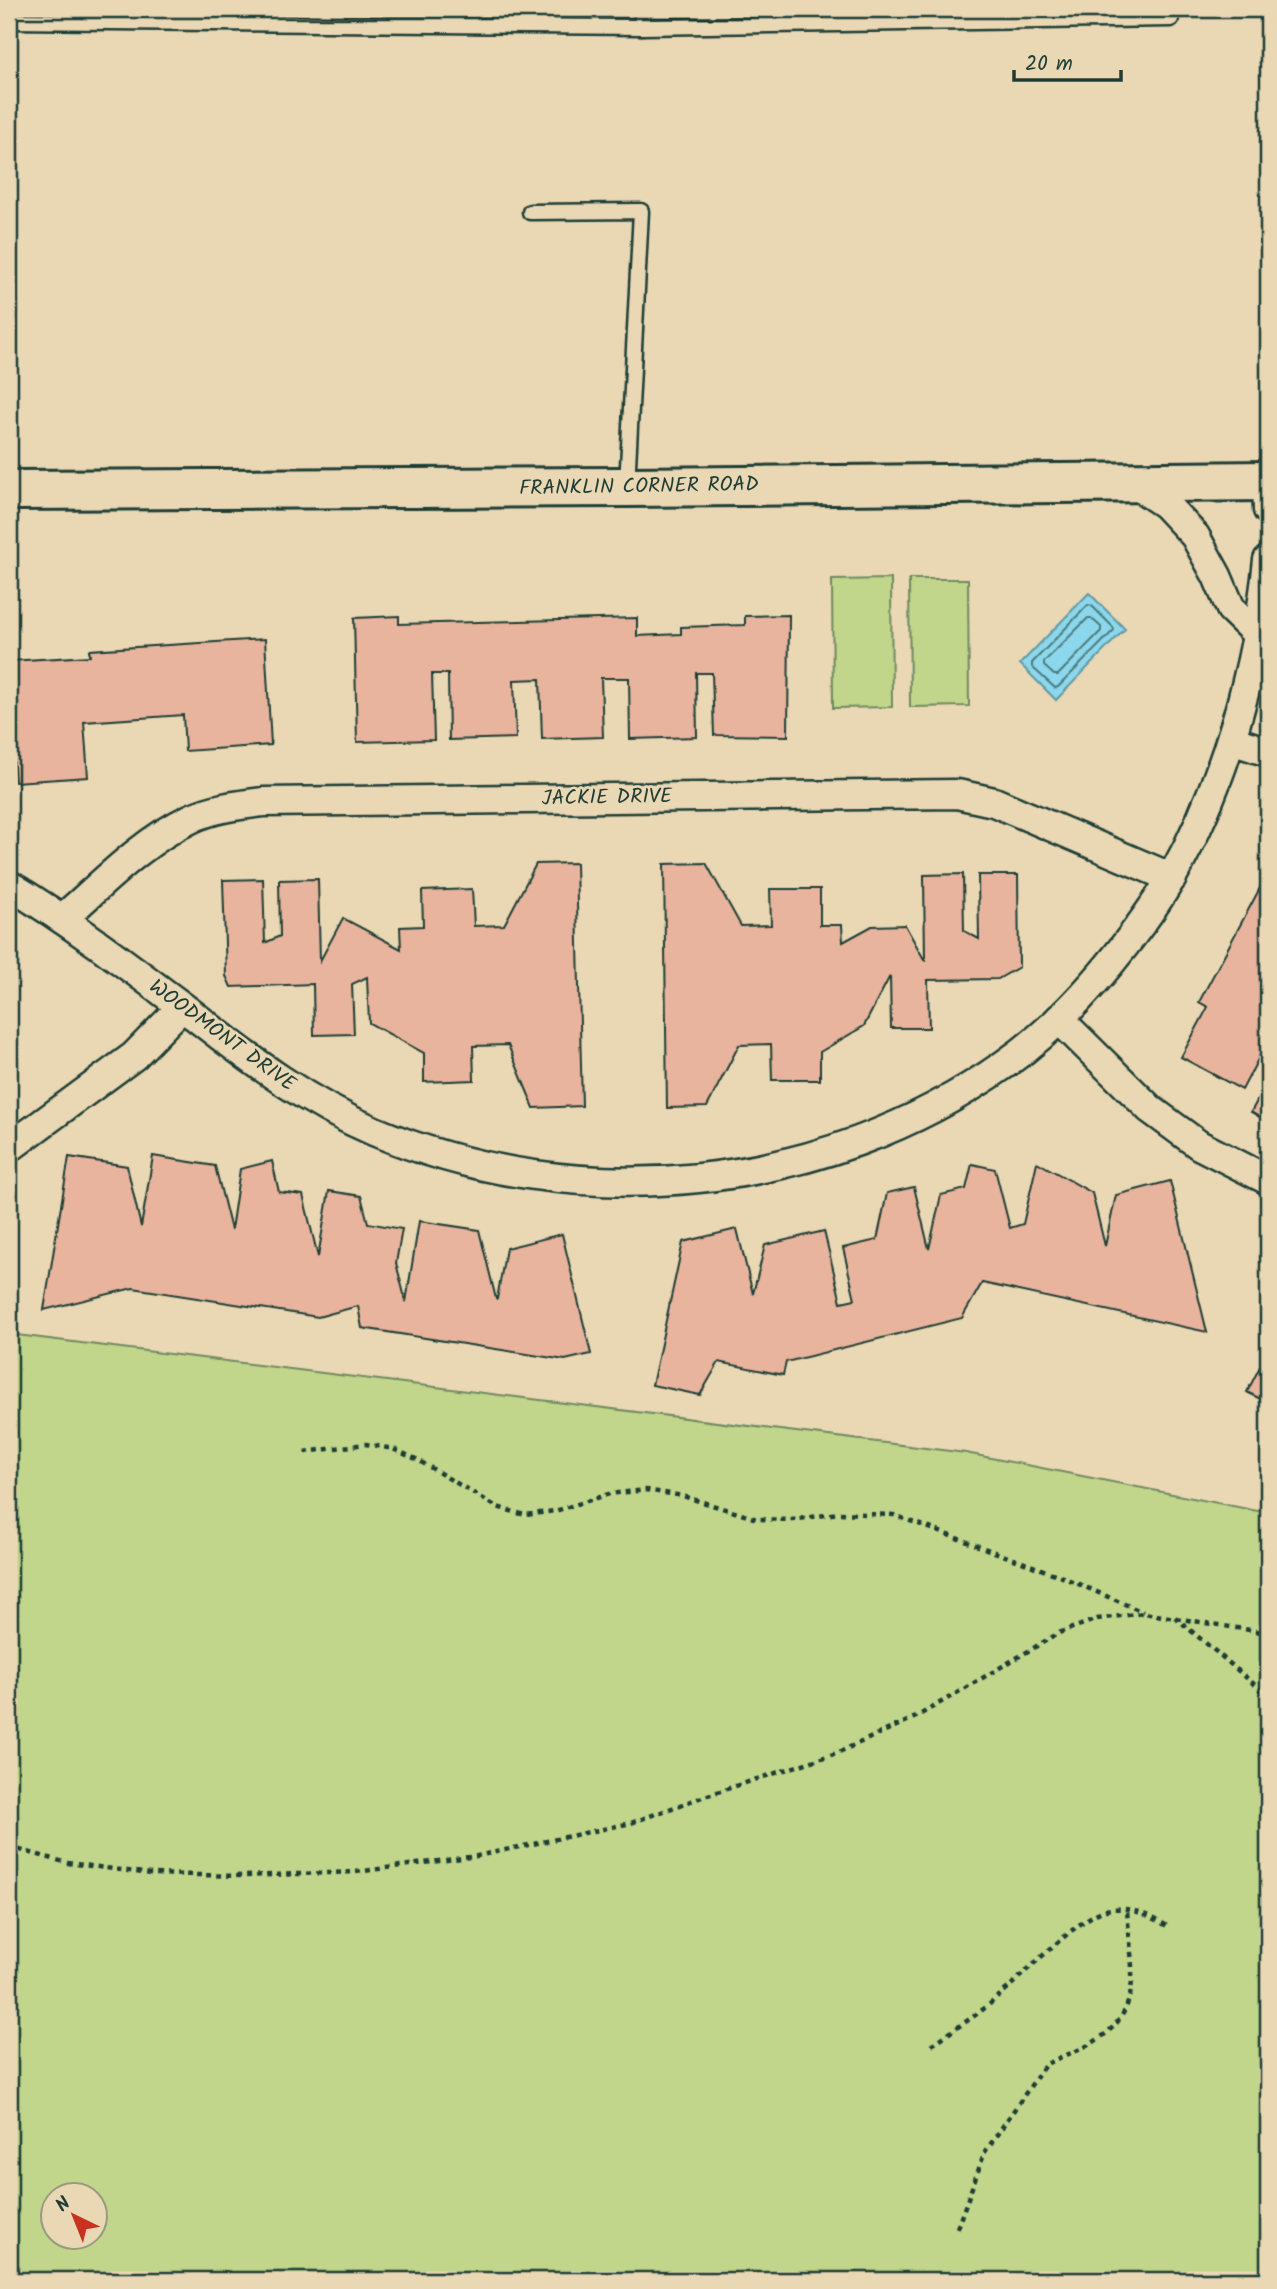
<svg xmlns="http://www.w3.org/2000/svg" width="1277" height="2289" font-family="Kalam,sans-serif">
<rect width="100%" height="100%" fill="#ead8b5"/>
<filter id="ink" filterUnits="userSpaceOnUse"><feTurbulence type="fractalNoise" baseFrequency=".0143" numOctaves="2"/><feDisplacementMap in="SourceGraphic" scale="14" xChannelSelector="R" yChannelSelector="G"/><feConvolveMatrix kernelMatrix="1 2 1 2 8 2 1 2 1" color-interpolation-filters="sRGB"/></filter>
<g filter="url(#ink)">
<!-- green -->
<g fill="#c1d58b" stroke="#708960" stroke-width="2" fill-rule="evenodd">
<polygon points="891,579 892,707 833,708 832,580"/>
<polygon points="909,579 968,579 969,706 910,707"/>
<path d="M9 1334 966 1453 1268 1513V2280H9ZM52 2194H94V2236H52Z"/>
</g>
<!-- water -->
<polygon fill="#8cd7ec" stroke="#6099a2" stroke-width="2" points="1089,593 1125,629 1056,700 1020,664"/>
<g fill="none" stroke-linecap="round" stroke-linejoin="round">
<!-- shore -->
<g stroke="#4b7b7e" stroke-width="2">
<polygon points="1088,605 1092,606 1113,627 1114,630 1058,687 1055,688 1032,667 1032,663"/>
<polygon points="1088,618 1091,618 1101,627 1101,631 1058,675 1054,675 1044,666 1044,662"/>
</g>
</g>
<!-- building -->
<g fill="#e9b49d" stroke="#1f3d34" stroke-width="2">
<polygon points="789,615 788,736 714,735 712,673 696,673 697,737 630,739 629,678 601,678 603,737 542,739 540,679 514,680 516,738 449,740 448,674 432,674 434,740 357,742 354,618 399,616 399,624 637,618 637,636 681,634 681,627 745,625 745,616"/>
<polygon points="265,639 271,745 185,751 183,715 84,722 88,777 15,782 11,716 9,716 9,661 90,656 89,650"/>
<polygon points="576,863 582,1106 534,1108 508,1045 473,1046 474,1080 424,1082 424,1053 369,1023 367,977 352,984 354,1034 314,1035 313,984 231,987 226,976 223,880 263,879 265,943 280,936 279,880 318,879 320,961 343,918 401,949 400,927 423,926 422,891 472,889 474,926 504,925 536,864"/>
<polygon points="706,863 741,926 771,925 770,889 820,889 820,925 842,925 843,942 872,926 905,925 925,961 924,875 963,874 964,931 979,939 978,875 1018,875 1019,967 998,979 928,980 929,1028 891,1028 890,976 864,1026 820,1052 820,1080 772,1080 771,1044 739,1045 707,1107 667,1108 664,864"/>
<polygon points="1268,873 1268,1046 1266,1044 1242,1090 1181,1057 1208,1007 1199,1002"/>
<polygon points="1268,1081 1268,1122 1251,1112"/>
<polygon points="153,1156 215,1166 231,1230 240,1169 272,1161 279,1192 303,1195 318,1257 329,1191 361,1196 368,1223 402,1229 396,1263 406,1302 419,1221 479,1230 496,1299 497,1299 506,1248 562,1234 591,1354 565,1360 362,1328 358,1306 318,1317 133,1288 44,1310 69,1157 127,1166 141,1227"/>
<polygon points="1037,1162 1092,1193 1105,1246 1116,1195 1170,1181 1207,1332 982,1283 962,1318 786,1362 783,1375 719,1362 700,1395 652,1385 683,1242 737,1229 753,1294 765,1245 824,1231 841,1302 855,1299 843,1248 877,1240 887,1193 914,1187 929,1249 941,1195 966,1189 972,1164 995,1169 1010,1228 1023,1224"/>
<polygon points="1268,1351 1268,1403 1247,1392"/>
</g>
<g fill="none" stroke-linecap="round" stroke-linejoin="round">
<defs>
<g id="service">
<polyline points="642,9 642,27"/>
<polyline points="9,21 642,27 1171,19 1170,9"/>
<polyline points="530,212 641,211 627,486"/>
</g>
<g id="minor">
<polyline points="1267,481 1268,510"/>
<polyline points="1132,482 1165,504 1195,536 1217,576 1231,609 1256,633 1267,623"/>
<polyline points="1231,740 1268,752"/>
<path d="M9 885C74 924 135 971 196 1017 252 1061 308 1103 374 1131 579 1217 823 1193 1005 1064 1051 1032 1091 989 1125 945 1142 923 1159 900 1173 875 1225 782 1257 667 1268 560"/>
<path d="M63 918C103 883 142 842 190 819 212 808 239 805 263 802L957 794 994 802 1172 878"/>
<polyline points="1059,1019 1150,1109 1199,1145 1268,1180"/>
<polyline points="9,1148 134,1056 182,1007"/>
</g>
<polyline id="secondary" points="9,490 627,487 1268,481"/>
</defs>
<!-- service casing -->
<use href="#service" stroke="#1f3d34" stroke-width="19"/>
<!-- minor casing -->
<use href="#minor" stroke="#1f3d34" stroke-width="33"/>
<!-- secondary casing -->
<use href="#secondary" stroke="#1f3d34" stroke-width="44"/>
<!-- path -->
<g stroke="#1f3d34" stroke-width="4.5" stroke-dasharray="5 5" stroke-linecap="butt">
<polyline points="305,1452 366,1444 393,1449 416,1459 497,1507 525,1515 555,1511 609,1494 646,1490 683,1496 757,1519 792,1520 838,1513 894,1515 1060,1576 1143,1612"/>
<polyline points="1175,1617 1268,1696"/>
<polyline points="9,1847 68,1863 151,1874 243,1876 356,1872 477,1856 631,1823 702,1797 837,1753 916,1717 1059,1633 1097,1619 1144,1613 1268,1633"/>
<path d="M932 2045C954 2029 978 2015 998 1997 1020 1978 1081 1915 1106 1910 1128 1905 1149 1915 1167 1926"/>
<path d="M957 2228 985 2152 1045 2065C1058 2057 1071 2054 1085 2047 1148 2014 1131 1970 1127 1910"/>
</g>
<!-- service -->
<use href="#service" stroke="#ead8b5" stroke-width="14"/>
<!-- minor -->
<use href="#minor" stroke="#ead8b5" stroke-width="28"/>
<!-- secondary -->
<use href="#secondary" stroke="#ead8b5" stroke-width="38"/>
</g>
</g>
<g text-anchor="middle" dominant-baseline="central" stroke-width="5" stroke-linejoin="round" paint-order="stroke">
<!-- street labels -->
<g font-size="21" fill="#1f3d34" stroke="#ead8b5">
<text transform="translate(639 487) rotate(-1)">FRANKLIN CORNER ROAD</text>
<text transform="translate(607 798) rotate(-1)">JACKIE DRIVE</text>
<text transform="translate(222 1036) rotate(36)">WOODMONT DRIVE</text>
</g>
</g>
<!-- margin -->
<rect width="1277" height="2289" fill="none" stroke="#ead8b5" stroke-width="35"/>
<rect x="18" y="18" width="1242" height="2254" fill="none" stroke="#1f3d34" stroke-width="2.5" filter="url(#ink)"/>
<!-- north arrow -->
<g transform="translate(74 2216) rotate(317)"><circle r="33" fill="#ead8b5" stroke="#999a81" stroke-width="2"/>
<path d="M0-5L12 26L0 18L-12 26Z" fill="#c8321e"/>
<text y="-10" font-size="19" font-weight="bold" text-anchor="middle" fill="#1f3d34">N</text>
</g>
<!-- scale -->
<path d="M1014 70v10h107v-10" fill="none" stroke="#1f3d34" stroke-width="3.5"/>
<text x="1025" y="70" font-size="21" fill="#1f3d34" stroke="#ead8b5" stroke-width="5" paint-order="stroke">20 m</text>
</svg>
